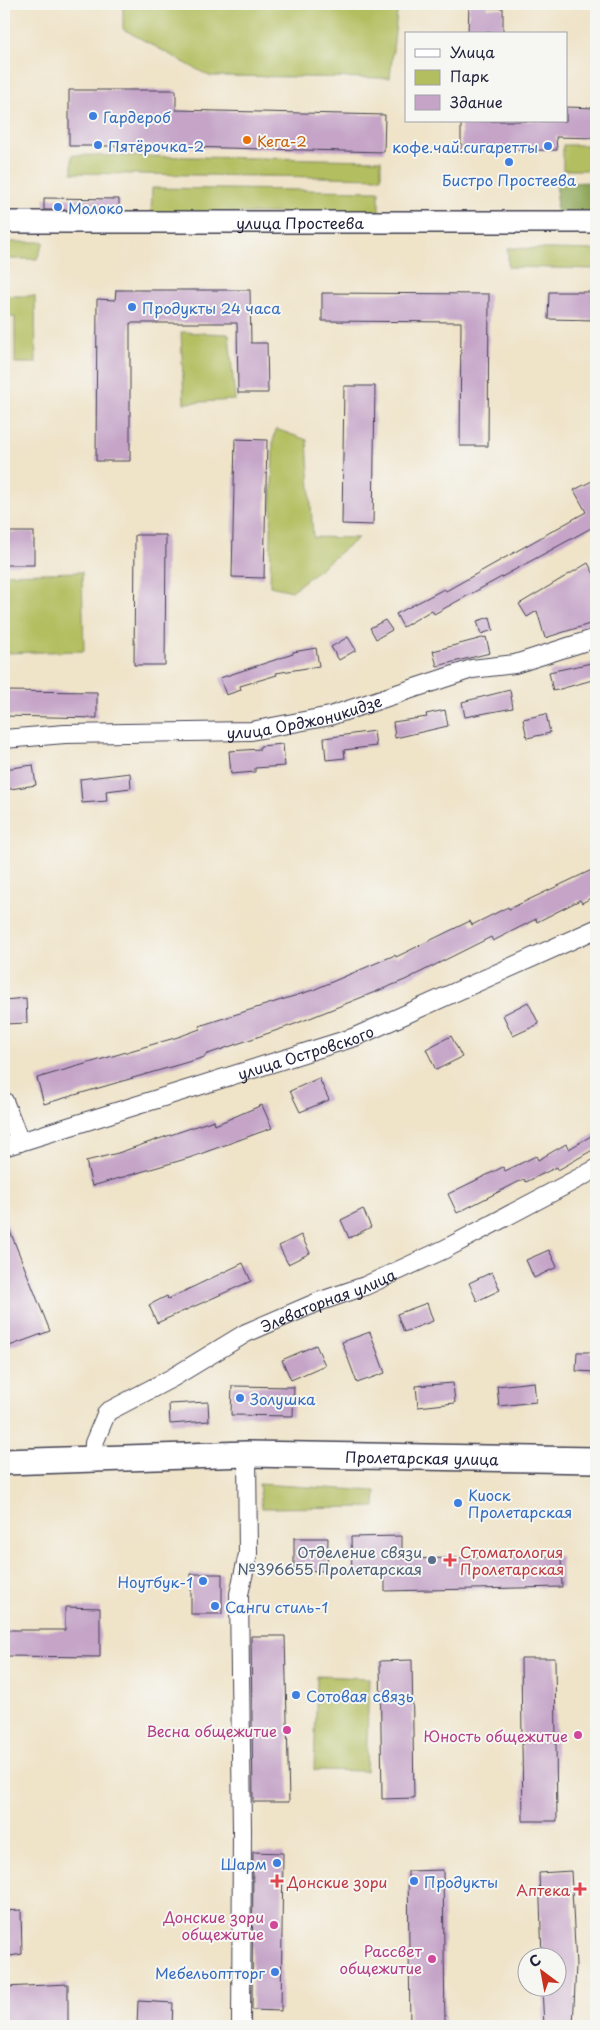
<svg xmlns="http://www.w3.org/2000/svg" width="600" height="2030" font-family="'Playpen Sans',sans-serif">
<rect width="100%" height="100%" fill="#f6f6f2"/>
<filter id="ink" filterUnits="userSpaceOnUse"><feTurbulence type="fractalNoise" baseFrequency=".02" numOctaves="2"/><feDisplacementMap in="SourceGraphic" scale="10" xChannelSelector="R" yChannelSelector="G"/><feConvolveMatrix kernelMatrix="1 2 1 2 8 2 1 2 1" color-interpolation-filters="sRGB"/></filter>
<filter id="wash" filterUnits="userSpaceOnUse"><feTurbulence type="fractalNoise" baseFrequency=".0096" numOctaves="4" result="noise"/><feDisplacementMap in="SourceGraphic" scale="20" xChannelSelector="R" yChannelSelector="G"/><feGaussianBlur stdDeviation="1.12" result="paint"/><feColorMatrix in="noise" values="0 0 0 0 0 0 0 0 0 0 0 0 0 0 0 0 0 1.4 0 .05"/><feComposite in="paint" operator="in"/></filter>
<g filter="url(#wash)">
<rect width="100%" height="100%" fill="#efe3c8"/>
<!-- green -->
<g fill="#b2be5f" stroke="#6a704d">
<polygon points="123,4 398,4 390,78 209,76 123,29"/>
<rect x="563" y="145" width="33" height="25"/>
<polygon points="72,155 381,160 381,178 72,173"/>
<polygon points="152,188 379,191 379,212 151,214"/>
<polygon points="4,242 44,242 37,259 4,259"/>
<polygon points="508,248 596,250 596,269 508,267"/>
<polygon points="4,296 35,296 36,363 15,363 15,317 4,317"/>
<polygon points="181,332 229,334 235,400 184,403"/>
<polygon points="276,429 307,440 313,537 358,538 292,591 270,586 273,442"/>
<polygon points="82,572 84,651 4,653 4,574"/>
<polygon points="259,1484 376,1491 375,1507 262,1508"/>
<polygon points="317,1676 369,1678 366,1771 314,1770"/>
</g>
<!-- forest -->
<polygon fill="#8da556" stroke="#586448" points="596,182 596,220 556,221 557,183"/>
<g id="blocks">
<!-- building -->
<g fill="#c5a4c8">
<polygon points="469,4 487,4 487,8 503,8 503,33 468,32"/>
<polygon points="69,90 176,90 176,110 385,115 384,152 146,146 69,146"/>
<polygon points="566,107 596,108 596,138 556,137 557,150 461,151 461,121 566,121"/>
<polygon points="44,198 119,199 119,210 44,210"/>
<polygon points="116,290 250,290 251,343 267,343 268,393 238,393 237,323 130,323 130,461 96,461 97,299 115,300"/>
<polygon points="549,292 596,292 596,320 548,319"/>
<polygon points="322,293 489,294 488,446 460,446 461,322 322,321"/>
<polygon points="344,386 375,386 373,525 342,524"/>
<polygon points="235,439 267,440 264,578 232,577"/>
<polygon points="596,479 596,533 593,527 434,614 432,610 403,627 396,614 444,589 446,591 586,512 574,490"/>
<rect x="4" y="532" width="30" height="33"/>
<polygon points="135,535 166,535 165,665 134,665"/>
<polygon points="588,563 596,578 596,622 545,638 537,611 527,617 519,604"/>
<polygon points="490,617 493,630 481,634 477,621"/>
<polygon points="385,620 392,630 376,639 370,628"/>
<polygon points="348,637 356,650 339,660 331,647"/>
<polygon points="486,637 490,653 437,666 433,651"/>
<polygon points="316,648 319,666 276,673 277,675 240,686 241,690 226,695 220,678 293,654 293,652"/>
<polygon points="596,662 596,679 553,691 549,672"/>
<polygon points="510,690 513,708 465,717 462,702"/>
<polygon points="4,691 97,692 97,718 4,716"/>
<polygon points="445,710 448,726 395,738 393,722 427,717 426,714"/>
<polygon points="546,714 550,733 527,738 523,719"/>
<polygon points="374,731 376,746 344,750 345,758 326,760 324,738"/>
<polygon points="283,744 285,766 255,768 255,772 231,774 229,751 260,749 260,746"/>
<polygon points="33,765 36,785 4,790 4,769"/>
<polygon points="130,773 131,788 106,791 107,801 82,803 80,779"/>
<polygon points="596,868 596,895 582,903 580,900 537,922 536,919 493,941 491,937 405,980 295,1024 205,1055 205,1057 44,1104 37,1078 178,1037 200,1029 199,1026 313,990 395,955 396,957 470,921 472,925 508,907 509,909"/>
<polygon points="26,998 27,1023 4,1024 4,1000"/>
<polygon points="528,1002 539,1024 513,1036 503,1015"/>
<polygon points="451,1036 462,1057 436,1070 426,1049"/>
<polygon points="319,1078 329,1100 300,1112 290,1091"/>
<polygon points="262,1105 272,1128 189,1158 92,1186 86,1161 118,1153 214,1120 215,1125"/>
<polygon points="596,1133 596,1148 558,1170 557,1167 526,1182 524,1179 457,1213 448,1194 503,1167 505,1171 536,1156 538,1160 566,1144 569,1149"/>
<polygon points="363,1209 371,1227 349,1238 341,1220"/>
<polygon points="4,1216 50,1331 4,1348"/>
<polygon points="301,1235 310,1253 288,1264 279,1246"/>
<polygon points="549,1250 557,1267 534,1278 526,1260"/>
<polygon points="243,1263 251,1281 157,1323 149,1305 167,1296 168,1299"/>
<polygon points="492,1272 500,1290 477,1301 469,1283"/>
<polygon points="427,1303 433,1321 404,1332 397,1314"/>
<polygon points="370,1332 385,1373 357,1383 342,1342"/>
<polygon points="316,1345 325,1365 291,1380 282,1360"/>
<polygon points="577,1352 596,1352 596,1372 576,1371"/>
<polygon points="534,1382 536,1402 499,1406 497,1386"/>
<polygon points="453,1383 455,1403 418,1407 416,1386"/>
<polygon points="232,1386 294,1387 293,1416 231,1415"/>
<polygon points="208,1402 209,1421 170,1424 169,1404"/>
<polygon points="402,1536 402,1559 561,1556 562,1587 385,1591 385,1572 352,1573 351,1537"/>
<polygon points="294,1538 328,1538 327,1571 294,1570"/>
<rect x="191" y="1574" width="31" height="40"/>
<polygon points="65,1607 100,1608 100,1657 4,1656 4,1630 65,1630"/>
<polygon points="251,1636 285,1636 289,1802 253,1802"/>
<polygon points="521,1658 555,1658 557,1821 523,1821"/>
<polygon points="412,1660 414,1798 382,1799 380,1661"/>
<polygon points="253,1852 283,1853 281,2011 252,2010"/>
<polygon points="443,1870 445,2026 410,2026 408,1871"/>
<polygon points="571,1871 576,1965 573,2026 544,2026 542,1988 558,1988 558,1958 542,1958 539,1873"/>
<polygon points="21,1910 22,1954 4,1957 4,1911"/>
<polygon points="68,1984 68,2026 4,2026 4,1987"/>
<polygon points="138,2001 173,2003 172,2026 137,2026"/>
</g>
</g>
</g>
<g filter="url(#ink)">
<use href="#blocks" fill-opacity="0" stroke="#413f50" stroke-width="1"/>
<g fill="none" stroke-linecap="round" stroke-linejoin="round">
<defs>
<g id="minor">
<path id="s1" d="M4 739 65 734 251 731 330 716 472 669 515 664 596 638"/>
<polyline points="4,1101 20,1142"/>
<path id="s2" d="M4 1147 355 1037 596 929"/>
<path id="s3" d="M93 1460 94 1443 107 1412 172 1378 246 1333 318 1302 365 1286 445 1249 596 1169"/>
<polyline points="241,2026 242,1829 239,1594 248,1554 247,1454"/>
</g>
<g id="tertiary">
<path id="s4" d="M4 222H596"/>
</g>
<g id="secondary">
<path id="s5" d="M4 1462 247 1454 596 1460"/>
</g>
</defs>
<!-- minor casing -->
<use href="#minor" stroke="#413f50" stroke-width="20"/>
<!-- tertiary casing -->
<use href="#tertiary" stroke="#413f50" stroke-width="24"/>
<!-- secondary casing -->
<use href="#secondary" stroke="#413f50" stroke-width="28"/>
<!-- minor -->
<use href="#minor" stroke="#fff" stroke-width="18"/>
<!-- tertiary -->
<use href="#tertiary" stroke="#fff" stroke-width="21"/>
<!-- secondary -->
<use href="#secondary" stroke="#fff" stroke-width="25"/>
</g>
</g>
<!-- markers -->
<g fill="#3f7fe0" stroke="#f6f6f2" stroke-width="2">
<circle cx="93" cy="116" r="5"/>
<circle cx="98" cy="145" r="5"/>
<circle cx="548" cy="146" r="5"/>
<circle cx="509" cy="162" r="5"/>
<circle cx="58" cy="207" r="5"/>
<circle cx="132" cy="307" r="5"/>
<circle cx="240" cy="1398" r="5"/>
<circle cx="458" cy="1503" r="5"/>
<circle cx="203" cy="1581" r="5"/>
<circle cx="215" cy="1606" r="5"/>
<circle cx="296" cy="1695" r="5"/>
<circle cx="277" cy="1863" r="5"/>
<circle cx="414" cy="1881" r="5"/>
<circle cx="275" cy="1972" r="5"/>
</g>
<circle fill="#e8710a" stroke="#f6f6f2" stroke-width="2" cx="247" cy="140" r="5"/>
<circle fill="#5c6f8a" stroke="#f6f6f2" stroke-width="2" cx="432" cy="1560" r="5"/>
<g fill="#e0444e" stroke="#f6f6f2" stroke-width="2">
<path d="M447.5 1552.5h5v5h5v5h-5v5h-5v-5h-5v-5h5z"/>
<path d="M274.5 1873.5h5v5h5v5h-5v5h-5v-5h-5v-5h5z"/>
<path d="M577.5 1881.5h5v5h5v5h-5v5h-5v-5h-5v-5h5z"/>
</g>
<g fill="#d1479c" stroke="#f6f6f2" stroke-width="2">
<circle cx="287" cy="1730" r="5"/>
<circle cx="578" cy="1735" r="5"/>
<circle cx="274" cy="1925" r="5"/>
<circle cx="432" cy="1959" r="5"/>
</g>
<g text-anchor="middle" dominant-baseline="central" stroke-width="4" stroke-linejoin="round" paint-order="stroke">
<!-- shop labels -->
<g font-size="15" fill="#366cbe" stroke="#f6f6f2" text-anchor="start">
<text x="103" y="116">Гардероб</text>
<text x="108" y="145">Пятёрочка-2</text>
<text x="538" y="146" text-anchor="end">кофе.чай.сигаретты</text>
<text x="509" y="179" text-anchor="middle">Бистро Простеева</text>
<text x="68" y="207">Молоко</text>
<text x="142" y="307">Продукты 24 часа</text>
<text x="250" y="1398">Золушка</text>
<text x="468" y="1494">Киоск<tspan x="468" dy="17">Пролетарская</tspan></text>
<text x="193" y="1581" text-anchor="end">Ноутбук-1</text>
<text x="225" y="1606">Санги стиль-1</text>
<text x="306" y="1695">Сотовая связь</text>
<text x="267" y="1863" text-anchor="end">Шарм</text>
<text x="424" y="1881">Продукты</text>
<text x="265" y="1972" text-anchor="end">Мебельоптторг</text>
</g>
<!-- food labels -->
<g font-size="15" fill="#c56008" stroke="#f6f6f2" text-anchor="start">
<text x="257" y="140">Кега-2</text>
</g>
<!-- street labels -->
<g font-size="15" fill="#22223b" stroke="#f6f6f2">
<text stroke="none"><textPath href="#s4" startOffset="296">улица Простеева</textPath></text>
<text stroke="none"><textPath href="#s1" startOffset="302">улица Орджоникидзе</textPath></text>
<text stroke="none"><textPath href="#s2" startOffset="316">улица Островского</textPath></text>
<text stroke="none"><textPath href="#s3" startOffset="299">Элеваторная улица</textPath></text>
<text stroke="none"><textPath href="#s5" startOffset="418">Пролетарская улица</textPath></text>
</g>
<!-- service labels -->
<g font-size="15" fill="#4e5e75" stroke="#f6f6f2" text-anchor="end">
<text x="422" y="1551">Отделение связи<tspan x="422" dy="17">№396655 Пролетарская</tspan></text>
</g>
<!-- health labels -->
<g font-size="15" fill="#be3a42" stroke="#f6f6f2" text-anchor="start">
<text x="460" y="1551">Стоматология<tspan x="460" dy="17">Пролетарская</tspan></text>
<text x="287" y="1881">Донские зори</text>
<text x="570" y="1889" text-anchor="end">Аптека</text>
</g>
<!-- hotel labels -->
<g font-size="15" fill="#b23c85" stroke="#f6f6f2" text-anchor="end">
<text x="277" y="1730">Весна общежитие</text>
<text x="568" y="1735">Юность общежитие</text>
<text x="264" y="1916">Донские зори<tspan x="264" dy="17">общежитие</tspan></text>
<text x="422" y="1950">Рассвет<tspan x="422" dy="17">общежитие</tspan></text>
</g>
</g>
<!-- margin -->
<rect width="600" height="2030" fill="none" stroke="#f6f6f2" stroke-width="20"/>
<!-- legend -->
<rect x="405" y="32" width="162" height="90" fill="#f6f6f2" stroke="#a1a1a9"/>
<rect x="415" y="49" width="25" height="8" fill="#ffffff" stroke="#a1a1a9"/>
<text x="450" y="58" font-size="15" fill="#22223b">Улица</text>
<rect x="415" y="70" width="25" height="15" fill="#b2be5f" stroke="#a1a1a9"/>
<text x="450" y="82" font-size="15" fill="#22223b">Парк</text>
<rect x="415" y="95" width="25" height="15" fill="#c5a4c8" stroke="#a1a1a9"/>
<text x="450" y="108" font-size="15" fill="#22223b">Здание</text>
<!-- north arrow -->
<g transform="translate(542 1972) rotate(328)"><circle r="24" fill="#f6f6f2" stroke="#a1a1a9"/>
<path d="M0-4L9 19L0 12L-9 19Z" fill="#c8321e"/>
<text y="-8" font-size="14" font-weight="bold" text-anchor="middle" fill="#22223b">С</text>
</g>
</svg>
